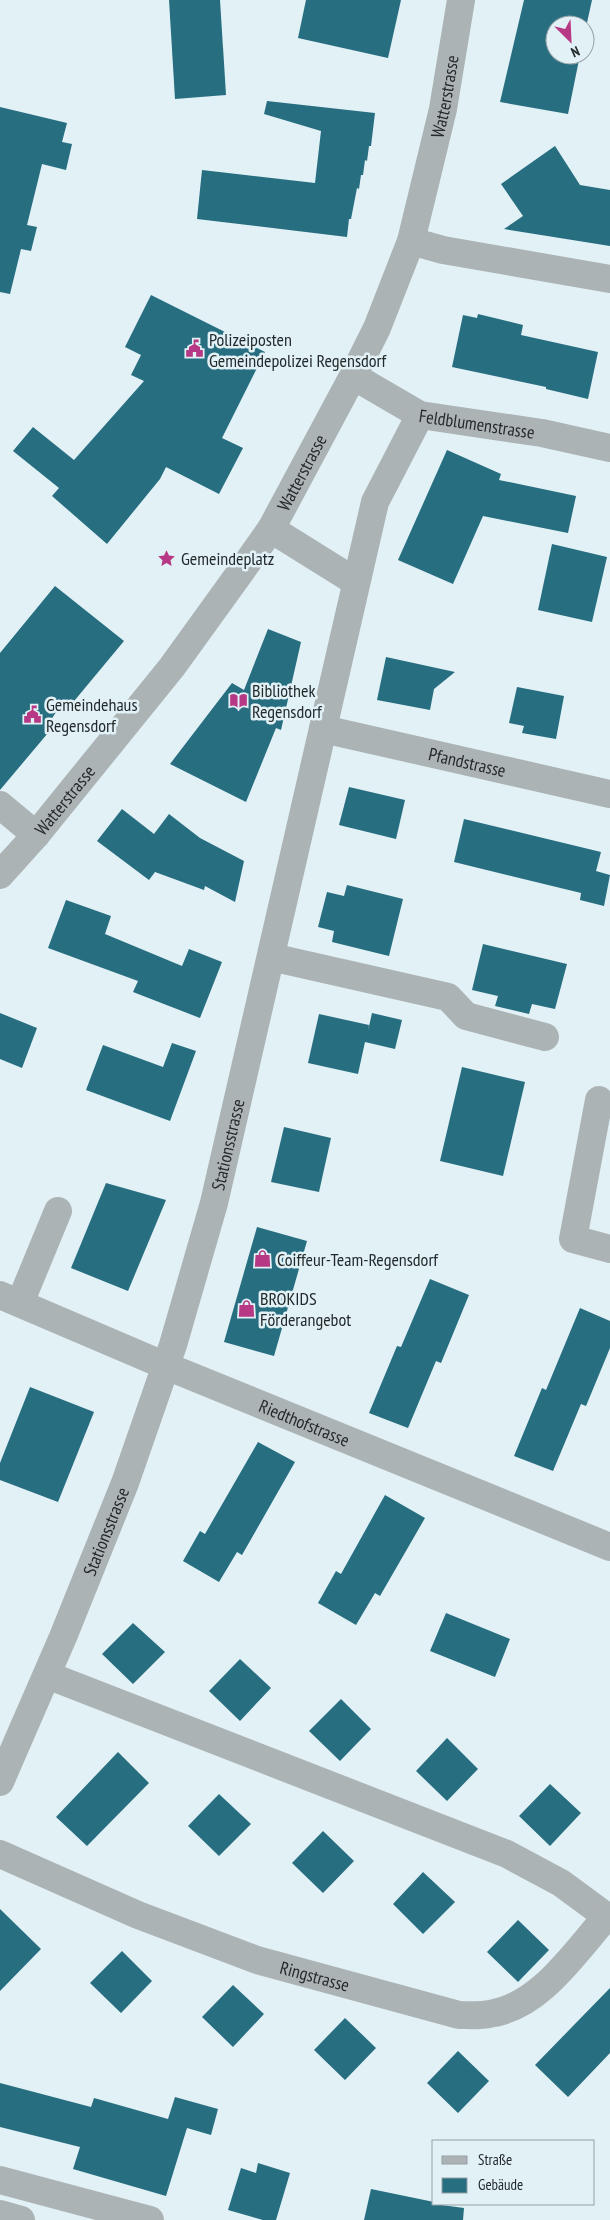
<svg xmlns="http://www.w3.org/2000/svg" width="610" height="2220" font-family="'PT Sans Narrow',sans-serif">
<rect width="100%" height="100%" fill="#e1f1f6"/>
<!-- building -->
<g fill="#276e80">
<polygon points="169,0 220,0 226,95 175,99"/>
<polygon points="306,0 401,0 388,58 298,38"/>
<polygon points="524,0 592,0 585,32 585,25 555,25 555,55 580,55 568,114 500,102"/>
<polygon points="267,101 375,113 371,146 369,146 367,161 365,160 363,175 361,175 359,189 357,188 351,219 349,219 347,237 197,219 202,170 315,183 321,131 264,114"/>
<polygon points="0,107 67,123 62,142 72,144 66,170 42,164 27,225 37,227 31,251 21,249 10,294 0,292"/>
<polygon points="555,146 580,185 610,190 610,246 504,229 523,216 501,184"/>
<polygon points="151,295 265,352 222,438 243,448 219,494 166,467 160,479 107,544 52,496 59,488 13,451 33,427 74,460 144,381 131,375 141,355 125,347"/>
<polygon points="478,314 523,325 521,335 598,352 588,399 546,389 546,387 452,367 463,315 477,318"/>
<polygon points="447,450 501,474 499,480 576,496 568,533 483,516 453,584 398,560"/>
<polygon points="552,544 607,557 592,622 538,610"/>
<polygon points="55,586 124,641 65,712 58,709 49,723 53,727 0,790 0,653"/>
<polygon points="268,629 301,642 281,730 276,728 246,802 170,764 232,683 244,690"/>
<polygon points="386,657 455,672 434,689 430,710 377,700"/>
<polygon points="517,687 564,696 556,739 522,733 524,726 509,723"/>
<polygon points="349,787 405,800 396,839 339,825"/>
<polygon points="122,809 154,834 169,814 200,838 244,861 235,902 205,886 204,890 155,872 149,880 97,841"/>
<polygon points="464,819 601,852 596,871 610,875 604,906 580,900 581,893 454,862"/>
<polygon points="347,885 403,899 389,956 332,942 334,931 318,927 327,892 344,896"/>
<polygon points="66,900 111,916 105,934 182,966 189,949 222,962 200,1018 133,992 138,981 48,948"/>
<polygon points="483,944 567,964 555,1009 532,1004 529,1014 495,1006 498,996 472,990"/>
<polygon points="0,1013 37,1028 22,1068 0,1059"/>
<polygon points="372,1013 402,1020 395,1049 365,1042 358,1074 308,1063 319,1014 369,1025 368,1031"/>
<polygon points="172,1043 196,1051 170,1121 86,1090 103,1045 163,1067"/>
<polygon points="462,1067 525,1082 503,1176 440,1161"/>
<polygon points="284,1127 331,1138 319,1192 271,1182"/>
<polygon points="106,1183 166,1200 128,1291 71,1268"/>
<polygon points="257,1227 307,1241 274,1356 224,1342"/>
<polygon points="430,1279 469,1295 441,1363 436,1361 408,1428 369,1413 397,1346 401,1347"/>
<polygon points="580,1308 610,1321 610,1348 586,1406 581,1404 553,1471 514,1456 542,1388 546,1390"/>
<polygon points="30,1387 94,1412 58,1502 0,1480 0,1463"/>
<polygon points="258,1442 295,1462 242,1555 237,1552 219,1582 183,1561 200,1531 205,1534"/>
<polygon points="385,1495 425,1518 380,1596 375,1593 356,1625 318,1603 336,1571 341,1574"/>
<polygon points="446,1613 510,1639 495,1677 430,1651"/>
<polygon points="133,1623 165,1652 133,1684 102,1654"/>
<polygon points="240,1659 271,1688 240,1721 209,1691"/>
<polygon points="341,1699 371,1729 340,1761 309,1731"/>
<polygon points="447,1738 478,1769 447,1801 416,1771"/>
<polygon points="118,1752 149,1783 87,1846 56,1817"/>
<polygon points="550,1784 581,1813 550,1846 519,1816"/>
<polygon points="219,1794 251,1824 219,1856 188,1826"/>
<polygon points="323,1831 354,1861 323,1893 292,1863"/>
<polygon points="423,1872 455,1902 423,1934 393,1904"/>
<polygon points="0,1909 41,1949 0,1991"/>
<polygon points="518,1920 549,1950 518,1982 487,1952"/>
<polygon points="122,1951 152,1981 121,2013 90,1983"/>
<polygon points="233,1985 264,2014 233,2047 202,2017"/>
<polygon points="610,1988 610,2053 568,2097 535,2065"/>
<polygon points="345,2018 376,2048 345,2080 314,2050"/>
<polygon points="458,2051 489,2081 458,2113 427,2083"/>
<polygon points="0,2083 91,2107 94,2098 168,2119 175,2097 218,2109 211,2135 187,2128 166,2196 73,2169 80,2147 0,2127"/>
<polygon points="258,2163 290,2173 276,2220 263,2220 228,2210 241,2168 256,2173"/>
<polygon points="371,2189 434,2202 434,2204 464,2208 463,2220 364,2220"/>
</g>
<g fill="none" stroke-linecap="round" stroke-linejoin="round">
<!-- minor -->
<g stroke="#acb3b5" stroke-width="28">
<polyline points="411,241 443,250 610,279"/>
<path id="s1" d="M353 376 420 415 542 433 610 448"/>
<polyline points="271,529 356,582"/>
<path id="s2" d="M323 729 610 794"/>
<polyline points="0,805 36,835"/>
<path id="s3" d="M0 875 36 835 172 667 242 570 271 529 353 376 377 328 411 241 443 109 461 0"/>
<polyline points="271,957 448,997 466,1016 545,1037"/>
<polyline points="599,1100 573,1239 610,1249"/>
<path id="s4" d="M0 1295 166 1366 610 1547"/>
<polyline points="20,1303 58,1211"/>
<polyline points="47,1675 507,1854 561,1883 610,1919"/>
<path id="s5" d="M0 1782 63 1637 125 1483 173 1345 214 1203 375 502 420 415"/>
<path id="s6" d="M0 1854 138 1915 257 1960 459 2015C469 2015 479 2016 489 2014 540 2007 575 1952 607 1916"/>
<polyline points="0,2180 150,2220"/>
<polyline points="0,2214 21,2220"/>
</g>
</g>
<!-- icons -->
<defs>
<symbol id="civic-bare" viewBox="-9 -9 18 18"><path d="M-.6-6.5H3V-4.5H.6V-3L4-1V1h2V6H-6V1h2V-1L-.6-3ZM-1.2 2.5V6h2.4V2.5Z" fill="#b73884" stroke="#e1f1f6" stroke-width="2.5" paint-order="stroke"/></symbol>
<symbol id="sight-bare" viewBox="-9 -9 18 18"><path d="M0-6L1.8-2.2L6-1.7L2.9 1.2L3.7 5.4L0 3.3L-3.7 5.4L-2.9 1.2L-6-1.7L-1.8-2.2Z" fill="#b73884" stroke="#e1f1f6" stroke-width="2.5" paint-order="stroke"/></symbol>
<symbol id="library-bare" viewBox="-9 -9 18 18"><path d="M-6-4Q-3-5.5-.7-3.5V5Q-3 3-6 4ZM6-4Q3-5.5 .7-3.5V5Q3 3 6 4Z" fill="#b73884" stroke="#e1f1f6" stroke-width="2.5" paint-order="stroke"/></symbol>
<symbol id="shop-bare" viewBox="-9 -9 18 18"><path d="M-5-2.5h2.3a2.7 3.5 0 0 1 5.4 0H5L5.5 6h-11ZM-1.5-2.5h3a1.5 2.3 0 0 0-3 0Z" fill="#b73884" stroke="#e1f1f6" stroke-width="2.5" paint-order="stroke"/></symbol>
</defs>
<g fill-rule="evenodd">
<use href="#civic-bare" x="182" y="336" width="25" height="25"/>
<use href="#sight-bare" x="154" y="546" width="25" height="25"/>
<use href="#library-bare" x="226" y="688" width="25" height="25"/>
<use href="#civic-bare" x="20" y="702" width="25" height="25"/>
<use href="#shop-bare" x="250" y="1246" width="25" height="25"/>
<use href="#shop-bare" x="234" y="1296" width="25" height="25"/>
</g>
<g text-anchor="middle" dominant-baseline="central" stroke-width="5" stroke-linejoin="round" paint-order="stroke">
<!-- street labels -->
<g font-size="18" fill="#242a2c" stroke="#e1f1f6">
<text stroke="none"><textPath href="#s3" startOffset="909">Watterstrasse</textPath></text>
<text stroke="none"><textPath href="#s1" startOffset="135">Feldblumenstrasse</textPath></text>
<text stroke="none"><textPath href="#s3" startOffset="504">Watterstrasse</textPath></text>
<text stroke="none"><textPath href="#s2" startOffset="148">Pfandstrasse</textPath></text>
<text stroke="none"><textPath href="#s3" startOffset="99">Watterstrasse</textPath></text>
<text stroke="none"><textPath href="#s5" startOffset="678">Stationsstrasse</textPath></text>
<text stroke="none"><textPath href="#s4" startOffset="330">Riedthofstrasse</textPath></text>
<text stroke="none"><textPath href="#s5" startOffset="272">Stationsstrasse</textPath></text>
<text stroke="none"><textPath href="#s6" startOffset="338">Ringstrasse</textPath></text>
</g>
<!-- poi labels -->
<g font-size="18" fill="#242a2c" stroke="#e1f1f6" text-anchor="start">
<text x="209" y="339">Polizeiposten<tspan x="209" dy="21">Gemeindepolizei Regensdorf</tspan></text>
<text x="181" y="558">Gemeindeplatz</text>
<text x="252" y="690">Bibliothek<tspan x="252" dy="21">Regensdorf</tspan></text>
<text x="46" y="704">Gemeindehaus<tspan x="46" dy="21">Regensdorf</tspan></text>
<text x="277" y="1259">Coiffeur-Team-Regensdorf</text>
<text x="260" y="1298">BROKIDS<tspan x="260" dy="21">Förderangebot</tspan></text>
</g>
</g>
<!-- legend -->
<rect x="432" y="2140" width="162" height="65" fill="#e1f1f6" stroke="#95a1a5"/>
<rect x="442" y="2156" width="25" height="8" fill="#acb3b5" stroke="#95a1a5"/>
<text x="478" y="2165" font-size="15" fill="#242a2c">Straße</text>
<rect x="442" y="2178" width="25" height="15" fill="#276e80" stroke="#95a1a5"/>
<text x="478" y="2190" font-size="15" fill="#242a2c">Gebäude</text>
<!-- north arrow -->
<g transform="translate(570 40) rotate(156)"><circle r="24" fill="#e1f1f6" stroke="#95a1a5"/>
<path d="M0-4L9 19L0 12L-9 19Z" fill="#b73884"/>
<text y="-8" font-size="14" font-weight="bold" text-anchor="middle" fill="#242a2c">N</text>
</g>
</svg>
